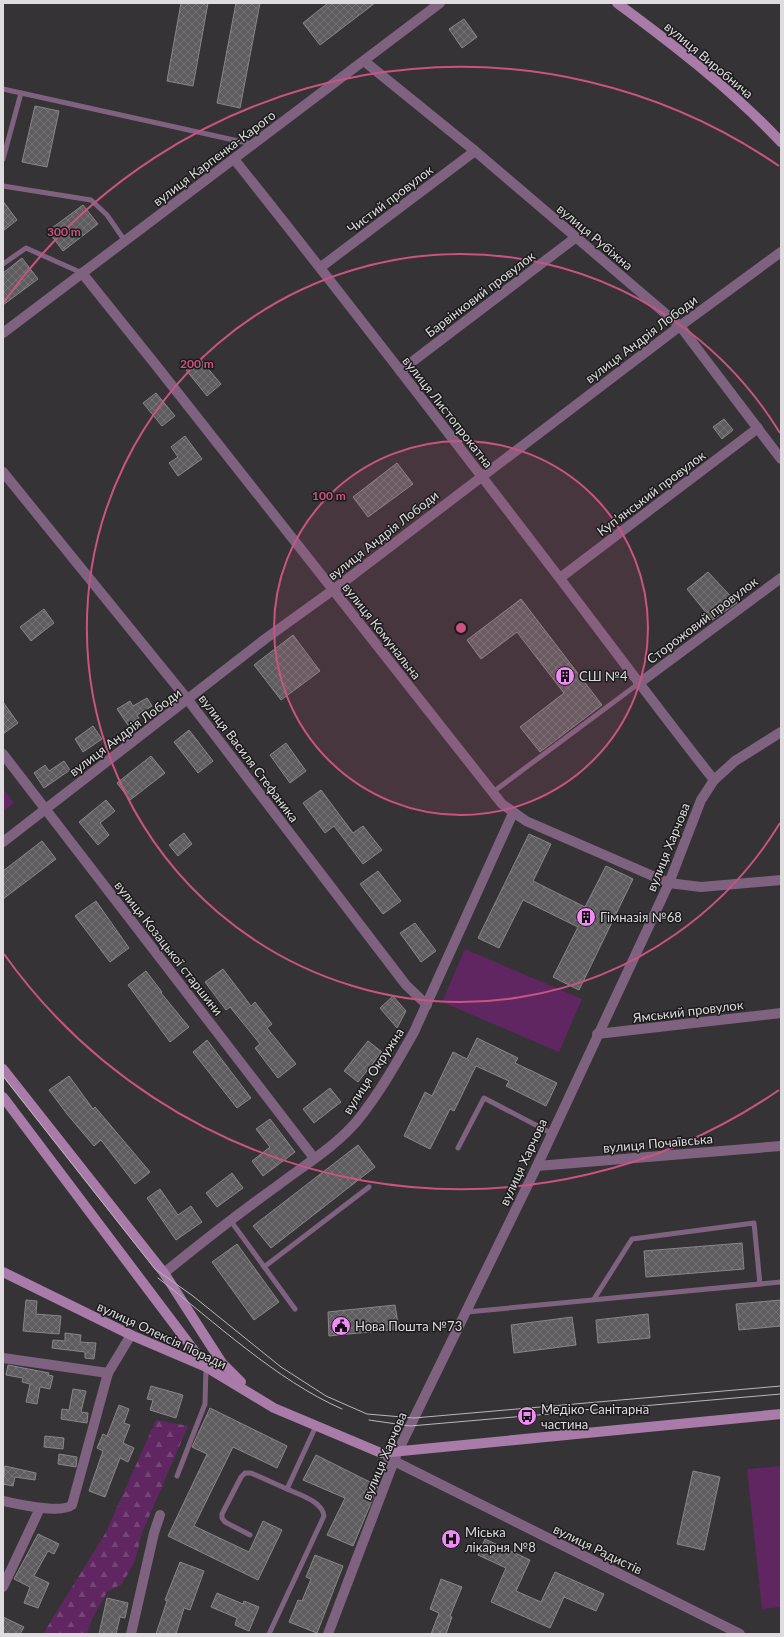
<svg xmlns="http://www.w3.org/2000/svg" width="784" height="1637" font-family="Lato,sans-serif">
<defs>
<pattern id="forest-firs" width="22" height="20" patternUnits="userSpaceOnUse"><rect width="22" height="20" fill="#5f2661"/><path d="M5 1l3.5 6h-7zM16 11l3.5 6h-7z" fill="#764577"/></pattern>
<pattern id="building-cross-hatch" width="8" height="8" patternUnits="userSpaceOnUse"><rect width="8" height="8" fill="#5e5c5e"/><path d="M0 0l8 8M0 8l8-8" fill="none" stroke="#757375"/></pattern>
</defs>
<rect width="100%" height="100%" fill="#353335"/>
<!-- forest -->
<polygon fill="url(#forest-firs)" points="156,1420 188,1426 142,1533 135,1561 122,1584 107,1592 92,1619 87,1634 43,1634 106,1532"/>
<!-- pitch -->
<g fill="#5f2661">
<polygon points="3,789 14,803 3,811"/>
<polygon points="465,949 582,999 559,1052 442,1002"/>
<polygon points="781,1466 781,1607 762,1609 747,1469"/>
</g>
<!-- building -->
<g fill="url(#building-cross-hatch)" stroke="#888688">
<polygon points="181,3 208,3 193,86 167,81"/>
<polygon points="236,3 260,3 240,108 217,103"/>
<polygon points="328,3 375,3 320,45 303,23"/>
<polygon points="464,19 477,37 462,48 449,29"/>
<polygon points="35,106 59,111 47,167 22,162"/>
<polygon points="3,201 17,220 3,231"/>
<polygon points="83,205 98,224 63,251 48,231"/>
<polygon points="22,258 38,279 3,305 3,273"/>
<polygon points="200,359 221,384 207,396 186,370"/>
<polygon points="156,393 175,416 162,426 143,403"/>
<polygon points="724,419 733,430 722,439 713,427"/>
<polygon points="185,436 202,459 178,476 169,463 178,457 171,447"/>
<polygon points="397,463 413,484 368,517 353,497"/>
<polygon points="708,572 737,603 712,620 687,589"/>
<polygon points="521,599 602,705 540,752 520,727 564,693 517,632 481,659 467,640"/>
<polygon points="44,609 54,623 31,641 20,627"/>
<polygon points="293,635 320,671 281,700 254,665"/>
<polygon points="147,698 152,706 137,715 139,718 128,725 117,709 130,701 133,706"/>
<polygon points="3,702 18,723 3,734"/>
<polygon points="93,726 102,739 83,752 75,739"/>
<polygon points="189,730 213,761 198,773 174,742"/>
<polygon points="286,743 306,771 290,783 270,755"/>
<polygon points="151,756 165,773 130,800 117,783"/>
<polygon points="64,761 70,770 44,788 34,773 45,765 49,771"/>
<polygon points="321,790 353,833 363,826 382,850 363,864 334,826 325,833 303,803"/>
<polygon points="106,800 115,811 100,823 109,835 98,845 79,822"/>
<polygon points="184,833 192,844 178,856 169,845"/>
<polygon points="529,834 551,844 533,881 585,907 606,866 633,879 579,990 553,977 578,927 523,900 499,948 478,938"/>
<polygon points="42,841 56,859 3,899 3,871"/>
<polygon points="378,871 401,901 383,914 360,884"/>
<polygon points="96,901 129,948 110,962 75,916"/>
<polygon points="415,923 436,951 421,962 400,933"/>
<polygon points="223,969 251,1006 255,1002 272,1024 267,1028 296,1064 278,1078 255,1048 260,1044 230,1007 226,1010 205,982"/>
<polygon points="146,971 162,992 161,993 189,1027 170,1042 128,985"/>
<polygon points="393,996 406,1011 397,1028 380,1008"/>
<polygon points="477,1038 518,1058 515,1063 557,1083 546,1106 506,1086 509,1081 476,1066 454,1111 450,1109 430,1149 404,1136 425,1092 432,1096 453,1052 467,1059"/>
<polygon points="207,1040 251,1098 237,1108 193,1052"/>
<polygon points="368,1041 382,1052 358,1082 344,1071"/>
<polygon points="69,1076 93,1109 95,1107 150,1172 135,1184 101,1140 94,1146 67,1114 49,1090"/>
<polygon points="330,1088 341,1102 314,1123 303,1109"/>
<polygon points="270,1119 295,1152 263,1176 252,1161 270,1147 256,1129"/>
<polygon points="358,1145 375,1167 271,1248 253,1226"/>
<polygon points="232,1173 243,1188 217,1207 206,1193"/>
<polygon points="160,1189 178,1215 191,1206 202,1222 176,1240 147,1198"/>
<polygon points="742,1243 744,1269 646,1277 644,1251"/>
<polygon points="237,1244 279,1302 254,1320 212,1262"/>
<polygon points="26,1300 37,1301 36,1314 61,1316 59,1334 23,1331"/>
<polygon points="781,1300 781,1326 739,1330 736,1304"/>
<polygon points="395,1305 399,1329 329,1336 328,1312"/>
<polygon points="648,1314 650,1338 598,1343 596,1320"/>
<polygon points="572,1317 576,1345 514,1353 511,1325"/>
<polygon points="65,1333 81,1335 80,1342 96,1343 94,1359 85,1358 85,1352 52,1348 53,1340 65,1341"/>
<polygon points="8,1365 49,1373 48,1375 53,1376 50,1389 40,1387 37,1404 26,1402 30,1384 22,1382 23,1378 6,1375"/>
<polygon points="151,1386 183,1395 176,1418 150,1410 153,1400 147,1399"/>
<polygon points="73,1389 86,1391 81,1412 88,1413 87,1423 61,1419 62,1409 69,1410"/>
<polygon points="119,1405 129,1409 124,1423 130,1425 123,1443 134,1448 128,1462 120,1458 105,1497 89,1491 103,1451 97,1448 103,1434 107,1436"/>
<polygon points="210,1408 287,1446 277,1468 233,1447 194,1526 249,1552 263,1521 282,1530 258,1580 168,1536 207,1454 192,1447"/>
<polygon points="45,1436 64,1438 63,1449 44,1447"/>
<polygon points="59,1454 77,1457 76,1467 58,1464"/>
<polygon points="316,1455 378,1486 353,1546 327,1535 345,1498 303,1480"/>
<polygon points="5,1466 36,1473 35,1480 15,1477 13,1486 3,1484"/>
<polygon points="693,1471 720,1477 704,1550 677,1544"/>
<polygon points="38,1534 59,1544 54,1554 48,1551 34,1576 49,1583 38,1608 24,1603 30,1587 14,1579"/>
<polygon points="485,1539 530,1560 516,1591 541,1602 555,1572 604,1594 596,1611 564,1597 550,1628 491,1602 506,1568 478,1555"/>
<polygon points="315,1555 343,1566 317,1633 289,1622 298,1600 302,1601 311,1579 306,1577"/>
<polygon points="180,1562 204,1571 190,1610 184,1608 176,1634 156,1634 167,1601 165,1600"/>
<polygon points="441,1579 462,1587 450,1616 452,1617 446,1634 431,1634 439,1613 430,1609"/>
<polygon points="217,1593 243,1604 244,1601 259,1607 249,1631 235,1625 237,1618 211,1607"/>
<polygon points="107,1598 128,1603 125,1618 120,1617 116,1634 99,1634"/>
<polygon points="3,1617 24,1627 20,1634 3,1634"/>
</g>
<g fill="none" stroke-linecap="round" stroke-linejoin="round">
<!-- lane -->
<g stroke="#7f627f" stroke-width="5">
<polyline points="3,89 252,144"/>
<polyline points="3,159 21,93"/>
<polyline points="3,186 91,200 107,215 125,241"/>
<polyline points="3,264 26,248 82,273"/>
<polyline points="493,792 638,684"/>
<polyline points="458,1148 484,1098 551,1133"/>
<polyline points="230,1220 295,1309"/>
<polyline points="264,1267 369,1187"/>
<polyline points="594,1299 632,1239 754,1223 760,1284"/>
<polyline points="467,1312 781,1282"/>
<polyline points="177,1476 205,1404 206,1367"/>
<polyline points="250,1535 225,1522 222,1518 222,1514 241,1477 245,1473 251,1473 287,1489"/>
<path d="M269 1634 324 1516C322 1501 300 1495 287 1489L316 1426"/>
</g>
<!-- street -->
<g stroke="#7f627f" stroke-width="10">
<polyline points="364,61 475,151 680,326 781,459"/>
<path d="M234 159C344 297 451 436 558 576 610 644 661 713 714 780"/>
<polyline points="321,267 475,151"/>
<polyline points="82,273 155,364 502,804 526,821 669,883 701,887 781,880"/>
<polyline points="3,333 440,3"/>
<polyline points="400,371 575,238"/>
<polyline points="3,472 188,700 406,985 427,1005"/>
<polyline points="560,578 758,428"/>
<polyline points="638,684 781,578"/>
<polyline points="3,754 314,1158"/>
<polyline points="3,842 265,639 333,590 680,326 781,252"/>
<polyline points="597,1034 781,1013"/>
<polyline points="537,1166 781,1146"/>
<path d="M164 1273C201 1243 238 1214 277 1186 303 1166 335 1147 357 1121 379 1094 397 1062 414 1032L513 813"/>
<polyline points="3,1358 108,1373"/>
<polyline points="388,1458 740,1634"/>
<path d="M3 1501C17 1504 61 1514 72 1505L108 1373 131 1335"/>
<polyline points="3,1587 40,1508"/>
<polyline points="131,1634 154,1533 160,1515"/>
<polyline points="328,1634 397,1453 537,1166 669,883 701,800 714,780 735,761 781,732"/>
</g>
<!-- secondary -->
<g stroke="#a87ba9" stroke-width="10">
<path d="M617 3C674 45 732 90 781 142"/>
<polyline points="3,1069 164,1273 222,1363 241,1382"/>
<polyline points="3,1097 205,1365"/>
<polyline points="3,1272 131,1335 206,1367 274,1408 381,1453 781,1414"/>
</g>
<!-- tram -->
<g stroke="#b9b7b9" stroke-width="1">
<polyline points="3,1076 155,1269 193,1296 281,1367 326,1396 367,1414 414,1418 781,1386"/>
<path d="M158 1278C215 1322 276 1380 342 1409"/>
<polyline points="369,1420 410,1426 781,1394"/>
</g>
</g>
<!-- distance rings -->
<circle cx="461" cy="628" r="187" fill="#ca5382" fill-opacity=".12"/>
<g fill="none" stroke="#ca5382" stroke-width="2">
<circle cx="461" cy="628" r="187"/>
<path d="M780 823A374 374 0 1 1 780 433"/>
<path d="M779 1090A561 561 0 0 1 4 954M4 302A561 561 0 0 1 779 166"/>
</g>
<!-- icons -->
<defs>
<symbol id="building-disc" viewBox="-11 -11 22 22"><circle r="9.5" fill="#f18af4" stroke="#1c1b1c"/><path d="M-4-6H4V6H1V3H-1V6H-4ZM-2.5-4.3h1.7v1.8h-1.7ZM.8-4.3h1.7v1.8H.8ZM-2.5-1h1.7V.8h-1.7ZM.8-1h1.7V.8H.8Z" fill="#111"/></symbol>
<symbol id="civic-disc" viewBox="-11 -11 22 22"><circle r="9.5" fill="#f18af4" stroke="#1c1b1c"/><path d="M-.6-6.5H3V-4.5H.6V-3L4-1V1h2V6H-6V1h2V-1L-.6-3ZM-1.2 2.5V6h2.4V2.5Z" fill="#111"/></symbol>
<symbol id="bus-disc" viewBox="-11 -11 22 22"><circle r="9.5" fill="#f18af4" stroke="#1c1b1c"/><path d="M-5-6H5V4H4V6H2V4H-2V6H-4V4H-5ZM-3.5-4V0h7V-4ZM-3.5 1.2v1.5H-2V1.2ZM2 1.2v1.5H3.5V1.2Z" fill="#111"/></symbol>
<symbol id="hospital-disc" viewBox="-11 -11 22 22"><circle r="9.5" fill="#f18af4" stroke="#1c1b1c"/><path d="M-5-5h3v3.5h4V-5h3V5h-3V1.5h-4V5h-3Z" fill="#111"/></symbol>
</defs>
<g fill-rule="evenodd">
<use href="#building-disc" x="554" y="665" width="22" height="22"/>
<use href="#building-disc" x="575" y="906" width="22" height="22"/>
<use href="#civic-disc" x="330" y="1315" width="22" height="22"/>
<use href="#bus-disc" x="516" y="1405" width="22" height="22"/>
<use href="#hospital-disc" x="440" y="1528" width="22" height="22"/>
</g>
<g text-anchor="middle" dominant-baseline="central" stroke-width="3" stroke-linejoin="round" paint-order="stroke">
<!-- street labels -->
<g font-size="13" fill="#dedcde" stroke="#1c1b1c">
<text transform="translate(709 60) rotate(40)">вулиця Виробнича</text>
<text transform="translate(214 158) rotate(-37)">вулиця Карпенка-Карого</text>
<text transform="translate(390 199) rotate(-37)">Чистий провулок</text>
<text transform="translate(595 237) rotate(40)">вулиця Рубіжна</text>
<text transform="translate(480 294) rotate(-37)">Барвінковий провулок</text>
<text transform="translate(641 339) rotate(-37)">вулиця Андрія Лободи</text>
<text transform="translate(448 412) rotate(52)">вулиця Листопрокатна</text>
<text transform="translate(651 493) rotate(-37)">Куп’янський провулок</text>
<text transform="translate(383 535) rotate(-38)">вулиця Андрія Лободи</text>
<text transform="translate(702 620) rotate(-37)">Сторожовий провулок</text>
<text transform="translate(382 631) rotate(52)">вулиця Комунальна</text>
<text transform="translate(125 732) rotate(-37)">вулиця Андрія Лободи</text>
<text transform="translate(249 758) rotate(53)">вулиця Василя Стефаника</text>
<text transform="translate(668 847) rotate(-68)">вулиця Харчова</text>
<text transform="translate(169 948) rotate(52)">вулиця Козацької старшини</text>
<text transform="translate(688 1011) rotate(-7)">Ямський провулок</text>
<text transform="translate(373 1071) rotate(-57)">вулиця Окружна</text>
<text transform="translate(658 1143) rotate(-5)">вулиця Почаївська</text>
<text transform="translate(523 1162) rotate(-65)">вулиця Харчова</text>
<text transform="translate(162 1335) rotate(25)">вулиця Олексія Поради</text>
<text transform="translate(384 1456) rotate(-67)">вулиця Харчова</text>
<text transform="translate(598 1549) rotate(26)">вулиця Радистів</text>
</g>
<!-- poi labels -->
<g font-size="13" fill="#dedcde" stroke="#1c1b1c" text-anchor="start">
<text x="579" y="676">СШ №4</text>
<text x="600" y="917">Гімназія №68</text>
<text x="355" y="1326">Нова Пошта №73</text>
<text x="541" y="1409">Медіко-Санітарна<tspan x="541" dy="15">частина</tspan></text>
<text x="465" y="1532">Міська<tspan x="465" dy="15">лікарня №8</tspan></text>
</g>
</g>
<circle cx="461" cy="628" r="6" fill="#ca5382" stroke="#1c1b1c" stroke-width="2"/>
<g font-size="12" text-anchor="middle" font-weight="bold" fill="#ca5382" stroke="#1c1b1c" stroke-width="3" stroke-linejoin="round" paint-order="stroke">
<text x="64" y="236">300 m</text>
<text x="197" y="368">200 m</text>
<text x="329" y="500">100 m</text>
</g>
<!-- border -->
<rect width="784" height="1637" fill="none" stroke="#dedcde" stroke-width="8"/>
</svg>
